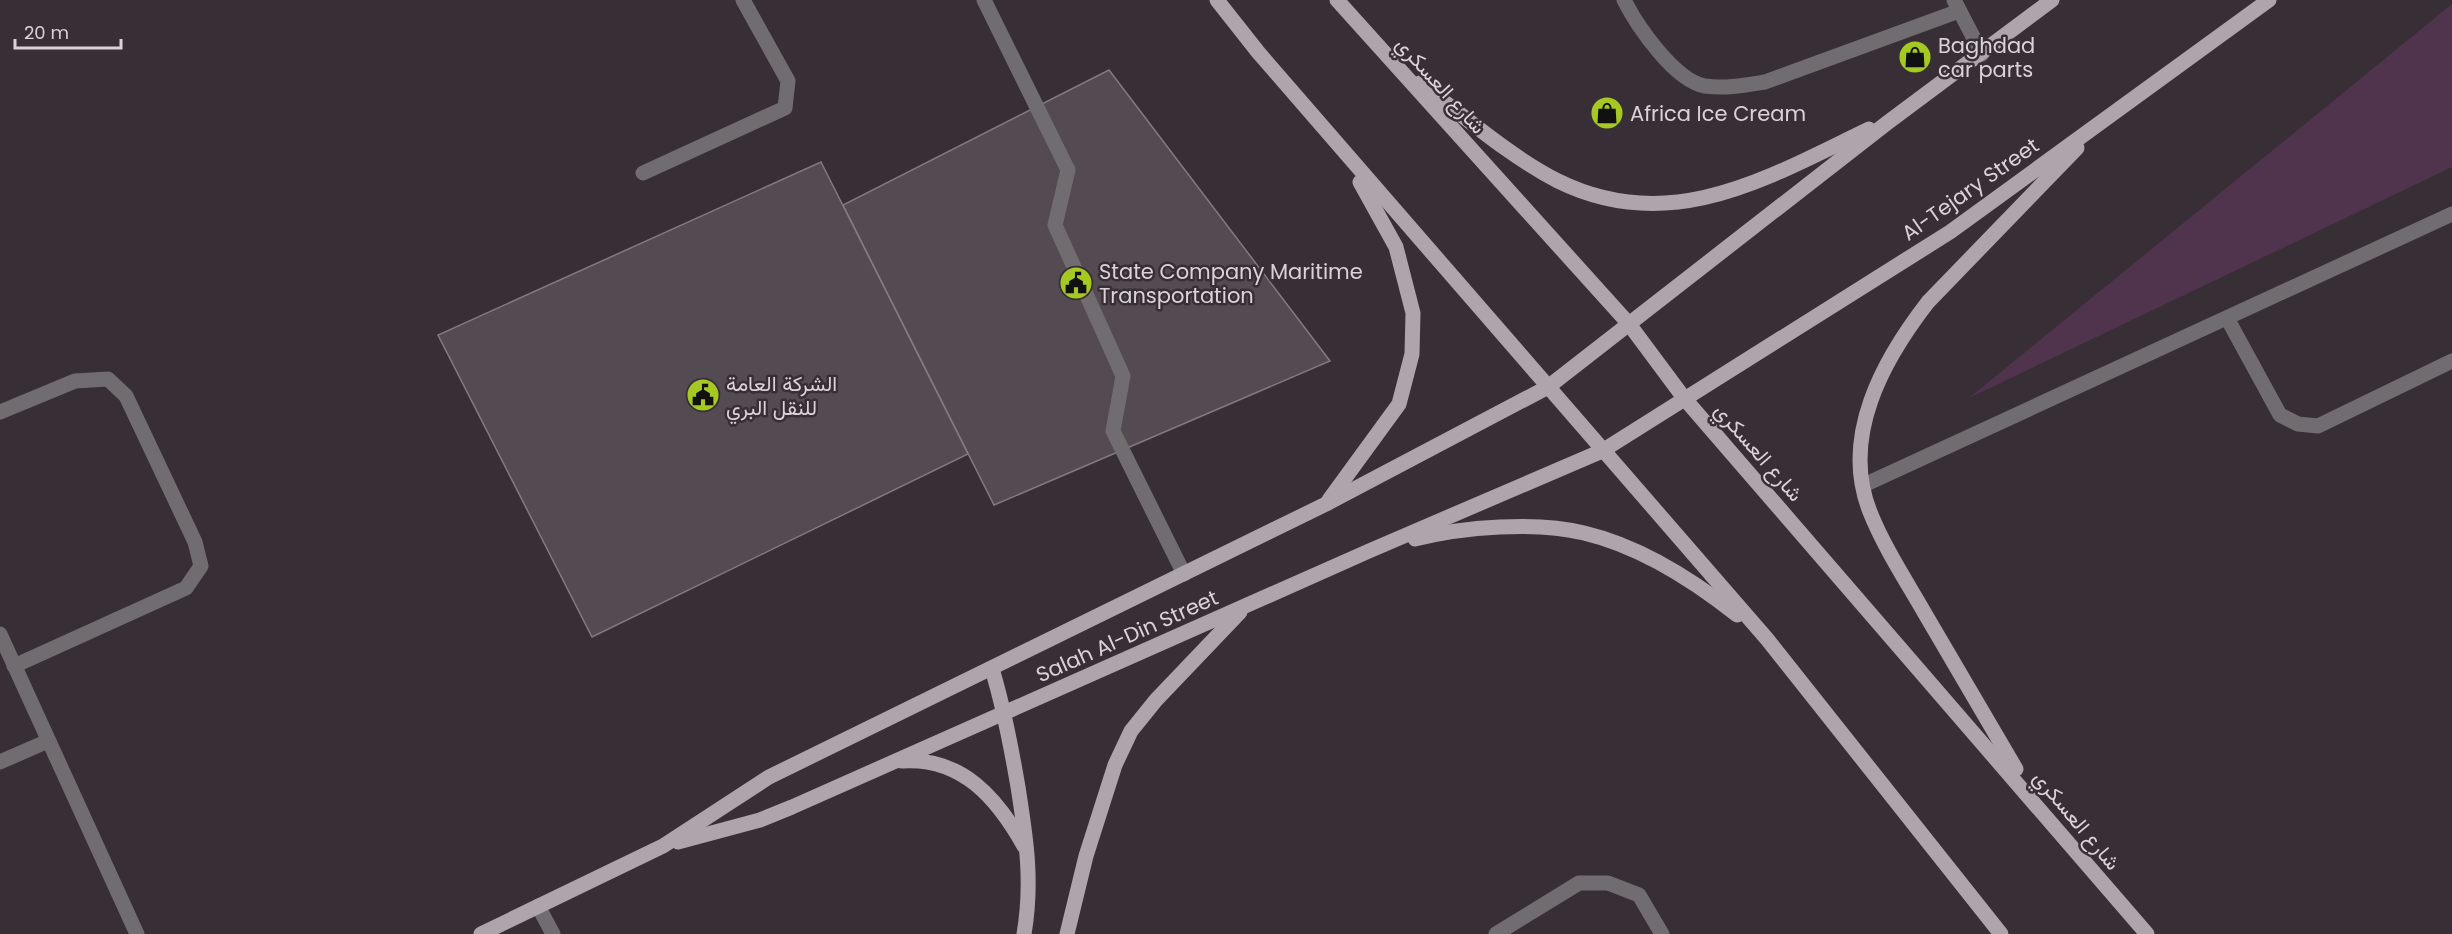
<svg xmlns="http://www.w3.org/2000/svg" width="2452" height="934" font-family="Poppins,Vazirmatn,sans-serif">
<rect width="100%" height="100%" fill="#382f36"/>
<!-- green -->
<polygon fill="#50334c" points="2452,4 2452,167 1969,398"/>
<!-- building -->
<g fill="#544a52" stroke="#847982" stroke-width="1.5">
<polygon points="1109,70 1330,361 994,505 843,205"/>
<polygon points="821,162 968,454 592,637 438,335"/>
</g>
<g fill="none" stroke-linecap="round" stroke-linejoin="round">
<!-- minor -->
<g stroke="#706c6f" stroke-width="15">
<polyline points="984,0 1068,170 1055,225 1123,376 1113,431 1184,574"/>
<path d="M1624 0C1637 26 1675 81 1705 86 1725 89 1746 85 1765 82L1959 11"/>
<polyline points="1954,0 1982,54"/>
<polyline points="643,173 785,108 788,81 743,0"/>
<polyline points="2227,318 2280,415 2298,424 2318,426 2452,361"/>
<polyline points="0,412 75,381 108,379 126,396 195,542 201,566 186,588 14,666"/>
<polyline points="1864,485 2452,214"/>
<polyline points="0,634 137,934"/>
<polyline points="0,762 48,741"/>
<polyline points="538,906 553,934"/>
<polyline points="1496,934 1579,883 1608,883 1639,895 1662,934"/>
</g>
<!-- major -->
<g stroke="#aea4ac" stroke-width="15">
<polyline points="1217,0 1258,52 1767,639 2001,934"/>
<polyline points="1337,0 1629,324 1684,398 2147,934"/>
<path d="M1420 83C1464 116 1509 156 1558 181 1671 237 1769 177 1869 129"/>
<polyline points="1329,500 1399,404 1412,354 1413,313 1396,247 1360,182"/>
<path d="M1415 539C1463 527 1536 521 1584 533 1639 546 1693 580 1737 615"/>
<path d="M992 669C1004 708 1011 746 1018 787 1026 838 1033 881 1024 934"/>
<path d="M902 761C962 757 997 798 1024 846"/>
<path d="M2016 769C1985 717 1955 664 1924 612 1905 579 1884 547 1870 512 1840 437 1883 360 1928 302L2077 148"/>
<polyline points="678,842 760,820 792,807 1369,551 1602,451 1950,232 2269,0"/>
<polyline points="481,934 663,846 769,777 1326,504 1548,387 1887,123 2052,0"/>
<polyline points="1067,934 1086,856 1115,765 1131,731 1156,700 1240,612"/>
</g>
</g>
<!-- icons -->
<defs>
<symbol id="shop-disc" viewBox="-11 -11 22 22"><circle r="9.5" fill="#a5c822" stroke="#382f36"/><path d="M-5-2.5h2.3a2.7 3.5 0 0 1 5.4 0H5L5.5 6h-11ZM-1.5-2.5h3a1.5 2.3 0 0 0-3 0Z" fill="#111"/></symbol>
<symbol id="civic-disc" viewBox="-11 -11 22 22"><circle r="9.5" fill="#a5c822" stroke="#382f36"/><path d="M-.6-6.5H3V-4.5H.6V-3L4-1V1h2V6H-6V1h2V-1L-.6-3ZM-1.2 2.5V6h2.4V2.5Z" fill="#111"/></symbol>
</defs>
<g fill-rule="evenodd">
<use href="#shop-disc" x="1896" y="38" width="38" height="38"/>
<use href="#shop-disc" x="1588" y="94" width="38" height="38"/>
<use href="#civic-disc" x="1057" y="264" width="38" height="38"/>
<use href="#civic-disc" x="684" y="376" width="38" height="38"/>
</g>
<g text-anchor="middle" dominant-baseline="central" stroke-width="5" stroke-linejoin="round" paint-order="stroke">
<!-- poi labels -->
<g font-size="21" fill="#d8d3d7" stroke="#382f36" text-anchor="start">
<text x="1938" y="45">Baghdad<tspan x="1938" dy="24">car parts</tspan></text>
<text x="1630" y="113">Africa Ice Cream</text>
<text x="1099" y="271">State Company Maritime<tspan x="1099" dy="24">Transportation</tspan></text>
<text x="726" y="383">الشركة العامة<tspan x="726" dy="24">للنقل البري</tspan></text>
</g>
<!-- street labels -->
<g font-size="21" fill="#d8d3d7" stroke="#382f36">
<text transform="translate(1441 85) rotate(48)">شارع العسكري</text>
<text transform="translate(1970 189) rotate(-35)">Al-Tejary Street</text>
<text transform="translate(1759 452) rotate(49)">شارع العسكري</text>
<text transform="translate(1127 636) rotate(-24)">Salah Al-Din Street</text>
<text transform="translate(2077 820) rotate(50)">شارع العسكري</text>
</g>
</g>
<!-- scale -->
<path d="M15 39v9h106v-9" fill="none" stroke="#d8d3d7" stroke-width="3"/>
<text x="24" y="39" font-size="18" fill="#d8d3d7" stroke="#382f36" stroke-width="4.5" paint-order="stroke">20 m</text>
</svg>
